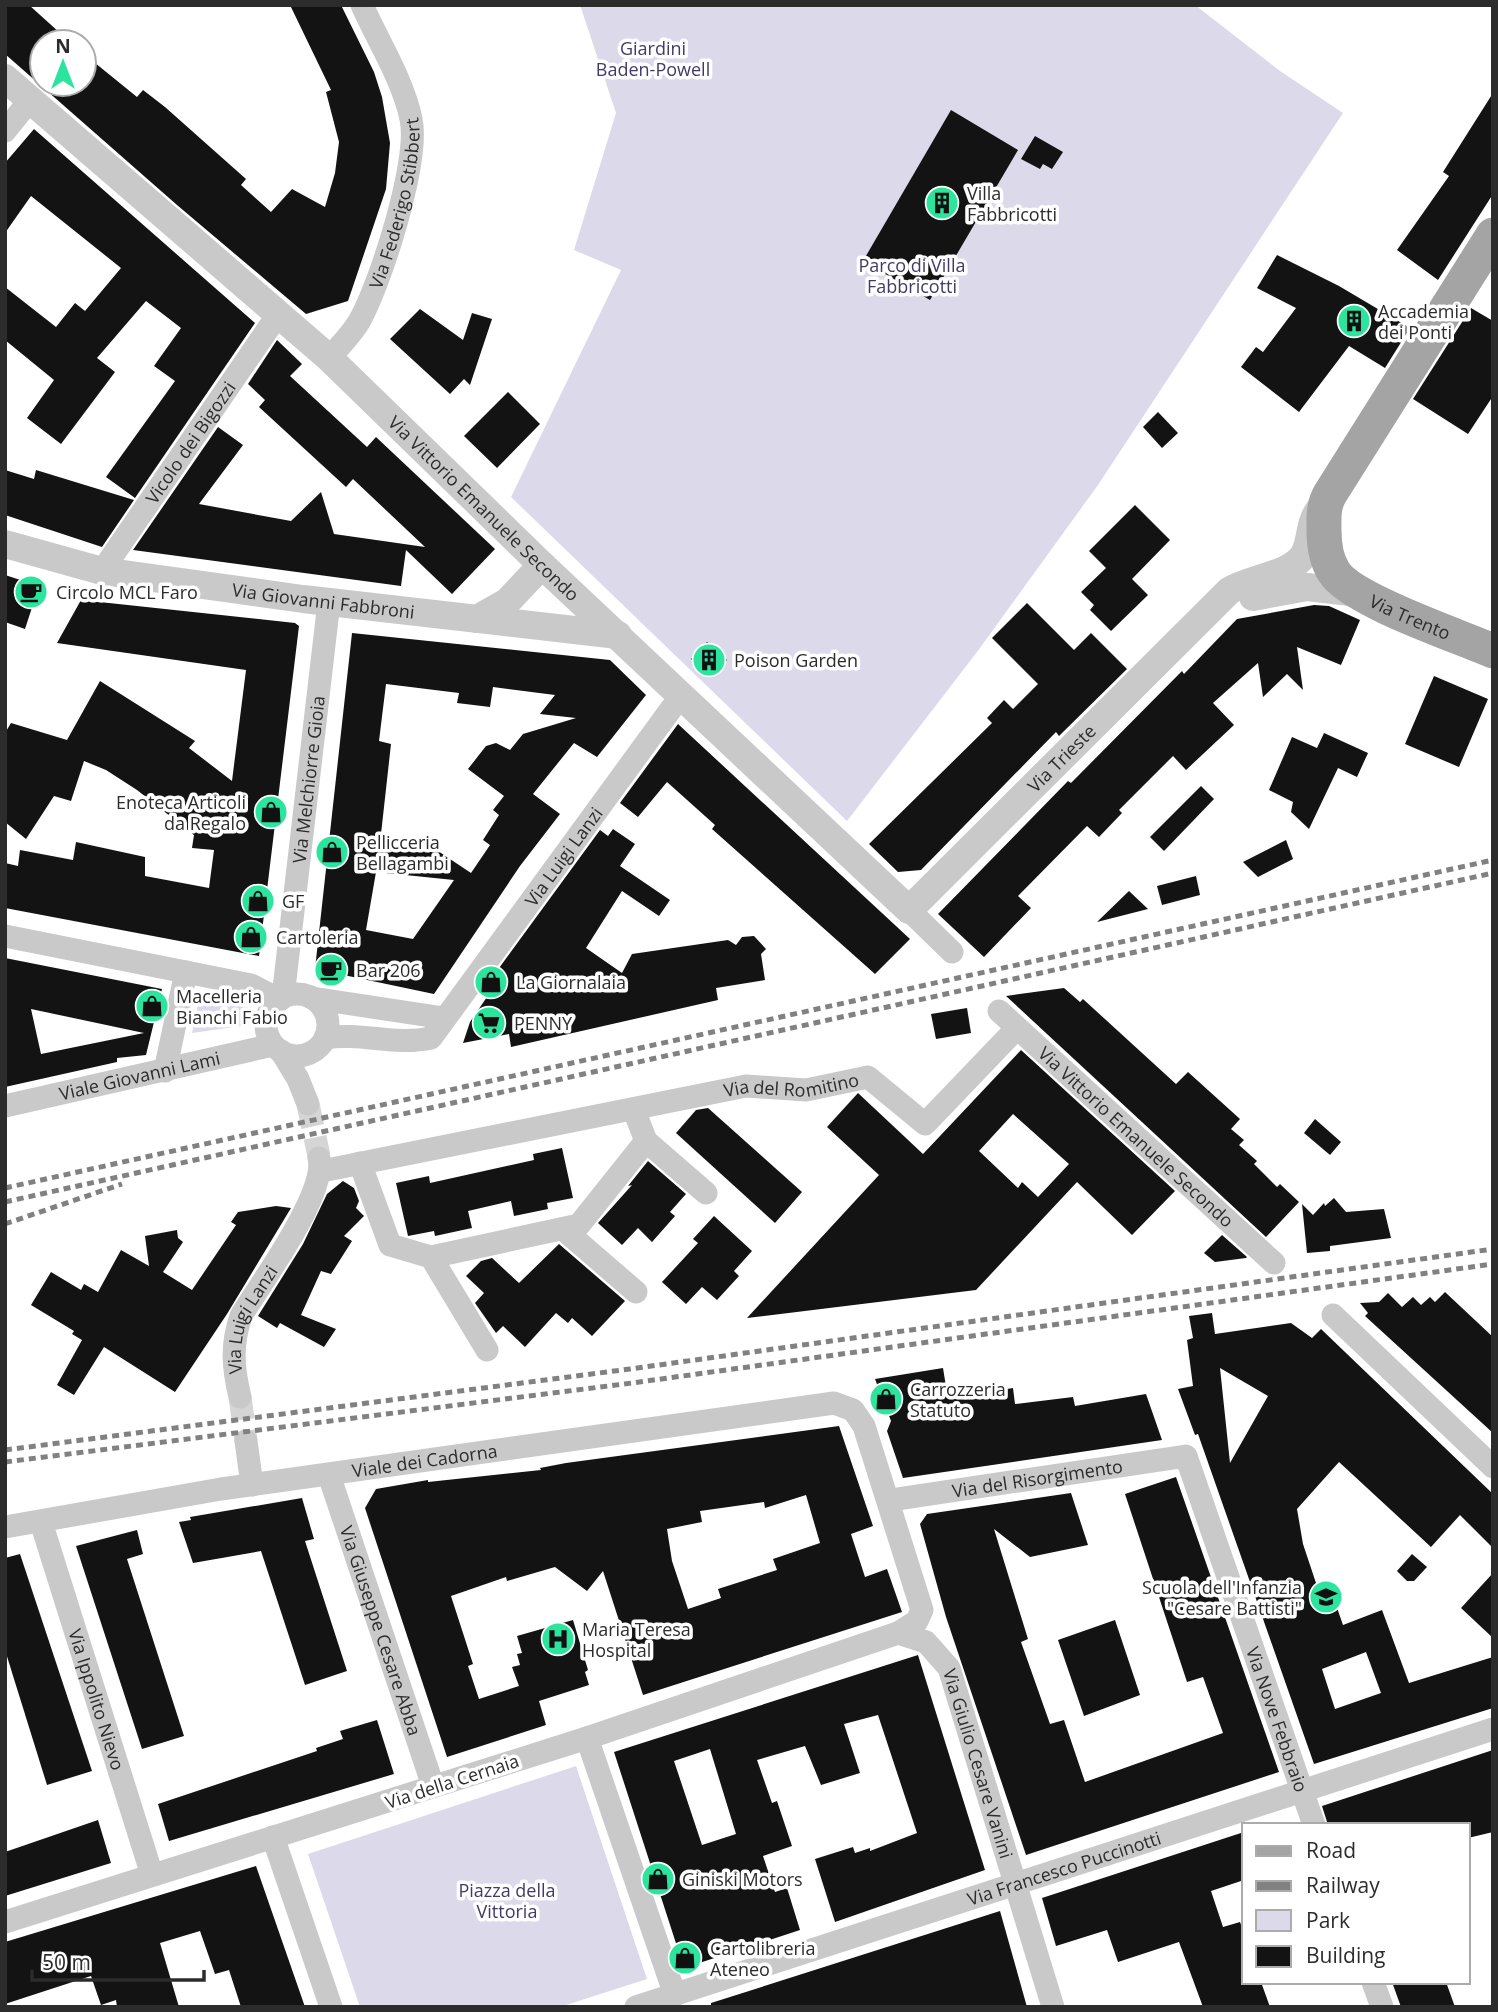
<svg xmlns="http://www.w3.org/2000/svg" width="1498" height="2012" font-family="'Open Sans',sans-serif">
<rect width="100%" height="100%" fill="#fff"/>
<!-- green -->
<g fill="#dcd9ea">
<polygon points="580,5 1195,5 1280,71 1343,113 1098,485 977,652 847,821 511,497 621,270 574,250 616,113"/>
<polygon points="199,999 250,1008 248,1025 192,1033"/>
<polygon points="576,1766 647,1979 560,2007 360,2007 308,1854"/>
</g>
<!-- building -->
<g fill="#131313" fill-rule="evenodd">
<polygon points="5,5 29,5 70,42 42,42 42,84 84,84 84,54 137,97 143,90 165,107 246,179 241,185 271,212 292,189 325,207 335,173 339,142 326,92 331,90 290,5 341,5 374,72 382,97 390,143 386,189 348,301 306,314 177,205 5,54"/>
<polygon points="1493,93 1493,194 1438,280 1397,250 1449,176 1443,172"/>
<polygon points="951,110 1018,150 930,300 863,261"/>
<polygon points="34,129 255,323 135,498 106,477 175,381 154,366 181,328 146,301 97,358 115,372 61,444 27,418 54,380 5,340 5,287 56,327 75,303 85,311 121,268 31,196 5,233 5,163"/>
<polygon points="1035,136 1063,152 1052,169 1043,164 1040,169 1021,159"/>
<polygon points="1277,255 1339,286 1410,328 1385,368 1349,346 1299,412 1241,367 1256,347 1263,352 1296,308 1257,288"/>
<polygon points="1471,308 1493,321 1493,396 1468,434 1413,399"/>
<polygon points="420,309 463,340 472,313 492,319 470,385 464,379 450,394 390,339"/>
<polygon points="277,340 302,364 290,376 367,447 376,437 495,549 452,594 406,550 401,586 133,550 218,427 243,445 199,504 291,521 321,492 334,534 425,547 353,479 346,487 259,407 265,400 248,384"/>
<polygon points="508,392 540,424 497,468 464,436"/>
<polygon points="1158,412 1178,433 1162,448 1143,427"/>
<polygon points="5,470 34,479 36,470 134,500 102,547 5,515"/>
<polygon points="1135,505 1170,540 1132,579 1148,595 1111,631 1090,610 1094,605 1081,592 1106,568 1089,551"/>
<polygon points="5,575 39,586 25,629 5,622"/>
<polygon points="81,600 295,623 299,626 259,956 5,908 5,863 18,866 20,850 73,860 76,842 145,857 145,876 209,888 214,850 192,848 194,835 137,790 106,770 84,761 71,801 54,796 26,839 5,822 5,733 11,723 67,740 100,681 195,741 189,748 232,781 246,670 57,643"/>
<polygon points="1027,603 1074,650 1091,633 1127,669 1059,736 1056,732 921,870 898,872 869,844 992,723 987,718 1004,700 1013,709 1038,684 992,638"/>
<polygon points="1314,605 1329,606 1360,620 1341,665 1297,647 1303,690 1287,674 1263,697 1258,663 1213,703 1234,725 1186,770 1173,756 1119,810 1122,813 1099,837 1087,826 1018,896 1031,908 984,957 938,914 1068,781 1071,783 1182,671 1184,674 1237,619"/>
<path d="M352 633 610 660 646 695 597 757 574 743 533 794 560 814 520 866 434 994 315 969ZM386 684 459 693 457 703 490 707 493 687 555 695 540 714 576 718 523 734 510 750 496 743 486 746 468 769 504 796 493 810 499 815 483 840 490 845 471 873 432 847 380 843 391 744 379 741ZM376 872 454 880 413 939 366 930Z"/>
<polygon points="707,642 727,660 711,677 691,659"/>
<polygon points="1434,676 1488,699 1459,767 1405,744"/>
<polygon points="678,724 910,939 875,974 712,829 715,825 667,782 638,817 620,803"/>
<polygon points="1324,733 1368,753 1357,777 1338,768 1309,829 1291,812 1293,802 1269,790 1292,737 1317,748"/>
<polygon points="1201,786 1214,799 1164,851 1150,837"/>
<polygon points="613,829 635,844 620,866 670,900 659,916 622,891 586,948 622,973 632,954 728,940 736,945 742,937 754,936 766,949 761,954 765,980 716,988 718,1000 511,1047 509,1034 463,1043 470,1022 489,994 483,990 600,830 608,836"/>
<polygon points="1286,840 1293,859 1258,877 1243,862"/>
<polygon points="1196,876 1200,895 1162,905 1157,886"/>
<polygon points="1129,891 1148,909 1097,922"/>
<path d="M5 958 162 989 146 1055 117 1058V1062L5 1087ZM31 1009 144 1033 41 1054Z"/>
<polygon points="1064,988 1080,1002 1083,999 1176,1084 1188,1072 1240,1119 1231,1129 1244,1140 1239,1145 1257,1161 1254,1164 1277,1187 1280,1184 1299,1202 1266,1237 1006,996"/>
<polygon points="967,1008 971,1033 936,1039 931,1014"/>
<path d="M1021 1050 1175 1191 1132 1235 1077 1182 976 1290 747 1318 879 1175 827 1127 858 1093 923 1154ZM1013 1114 1069 1164 1038 1197 1022 1182 1018 1188 979 1151Z"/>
<polygon points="708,1108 802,1192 775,1223 676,1133 696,1110"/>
<polygon points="1315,1119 1341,1142 1330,1155 1304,1133"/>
<polygon points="562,1148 573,1198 547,1203 548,1209 514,1216 511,1201 468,1211 472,1228 435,1236 434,1231 408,1236 396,1183 429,1176 430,1183 534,1160 533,1154"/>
<polygon points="648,1161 686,1194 670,1212 675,1216 652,1242 638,1228 622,1245 598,1223 632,1185 628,1186"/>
<polygon points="343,1181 354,1188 359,1201 356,1208 364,1216 344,1236 352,1241 331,1274 321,1271 301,1315 336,1329 324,1347 280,1323 277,1328 258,1316 303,1244 327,1194"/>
<polygon points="1334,1198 1346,1212 1384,1209 1391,1238 1330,1246 1330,1251 1307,1253 1302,1204 1313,1215 1324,1203 1325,1206"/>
<polygon points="276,1206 291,1208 227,1314 175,1392 104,1347 74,1395 57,1385 82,1340 72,1334 74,1331 31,1305 51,1272 81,1290 84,1284 98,1292 121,1250 149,1266 145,1236 177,1230 178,1238 183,1242 163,1272 192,1290 236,1225 231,1222 238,1212"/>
<polygon points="714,1216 752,1251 734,1271 739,1276 717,1300 702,1287 686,1304 662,1282 698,1243 693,1239"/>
<polygon points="1222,1235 1247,1257 1246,1258 1215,1262 1204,1253"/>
<polygon points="559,1244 625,1301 592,1336 572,1318 568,1323 556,1313 525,1347 503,1326 496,1333 475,1303 484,1293 466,1276 481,1261 492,1258 519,1283"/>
<polygon points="1445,1292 1493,1337 1493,1433 1365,1316 1368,1313 1360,1303 1379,1302 1388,1293 1402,1307 1413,1297 1421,1305 1430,1297 1435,1302"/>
<path d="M1212 1313 1215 1334 1291 1323 1312 1338 1321 1329 1493 1494V1548L1460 1515 1431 1547 1339 1462 1297 1509 1303 1544 1317 1586 1328 1582 1343 1625 1382 1610 1409 1683 1493 1657V1708L1314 1764 1198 1434 1195 1435 1178 1389 1193 1386 1187 1340 1193 1338 1189 1316ZM1220 1368 1268 1396 1230 1463ZM1366 1652 1381 1693 1335 1709 1322 1669Z"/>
<polygon points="943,1368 948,1399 1013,1388 1015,1404 1073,1397 1075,1406 1146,1394 1162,1440 903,1478 887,1431 891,1421 875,1379"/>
<path d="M839 1426 873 1526 851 1534 865 1577 887 1569 902 1612 643 1695 603 1571 587 1591 555 1567 507 1581 506 1577 451 1596 473 1664 468 1666 479 1699 519 1686 512 1667 520 1665 517 1654 522 1653 517 1636 573 1620 588 1670 585 1672 589 1685 539 1701 546 1725 447 1757 365 1508 376 1489 428 1480V1482L541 1470 540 1468 566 1463ZM806 1495 820 1543 773 1559 777 1570 718 1589 721 1598 688 1609 672 1561 667 1529 702 1522 700 1511 764 1502 765 1508Z"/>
<polygon points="1176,1477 1279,1772 1026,1855 946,1617 920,1524 927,1514 1071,1493 1088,1545 1030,1557 994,1529 1028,1639 1021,1642 1050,1724 1064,1720 1085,1782 1223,1733 1203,1677 1187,1682 1125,1494"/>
<polygon points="302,1498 314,1539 305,1541 347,1671 305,1685 261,1551 193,1563 179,1522 191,1520 190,1517"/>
<polygon points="137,1530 143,1554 127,1559 184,1736 142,1749 76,1546"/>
<polygon points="20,1554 92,1771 47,1785 5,1650 5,1558"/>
<polygon points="1412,1554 1427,1567 1414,1581 1407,1581 1397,1571"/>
<polygon points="1493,1573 1493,1638 1461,1608"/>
<polygon points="1115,1620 1140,1695 1084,1716 1058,1640"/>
<path d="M918 1655 985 1870 835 1922 815 1859 853 1847 855 1853 870 1848V1851L917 1833 878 1715 844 1724 860 1773 821 1785 805 1746 757 1760 772 1803 777 1801 792 1846 763 1856 775 1892 787 1888 800 1930 684 1968 614 1752ZM710 1749 736 1834 702 1845 674 1761Z"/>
<polygon points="377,1720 394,1774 169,1841 158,1804 317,1751 316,1748 343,1739 340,1731"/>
<polygon points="1493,1750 1493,1832 1468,1838 1468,1825 1328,1825 1322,1806"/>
<polygon points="98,1820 111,1863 5,1896 5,1852"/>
<polygon points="1244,1832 1244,1880 1211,1891 1223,1927 1240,1922 1244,1933 1244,1982 1261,1982 1270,2007 1203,2007 1179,1942 1118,1962 1107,1930 1056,1946 1042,1898"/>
<polygon points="256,1866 305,2007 241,2007 229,1970 215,1974 200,1931 160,1943 179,2007 117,2007 116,2000 101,2005 91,1976 5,2004 5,1942"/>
<polygon points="1000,1911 1027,2007 711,2007 711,2003"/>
<polygon points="1392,1982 1446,1982 1455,2007 1401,2007"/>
</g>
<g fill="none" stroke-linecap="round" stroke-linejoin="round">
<!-- minor-tunnel -->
<g stroke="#d5d5d5" stroke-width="23" stroke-dasharray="23 11" stroke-linecap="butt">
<polyline points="308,1104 319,1156"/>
<polyline points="240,1397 246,1441"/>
</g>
<!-- minor -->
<g stroke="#c9c9c9" stroke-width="23">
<polyline points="5,131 30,100"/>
<path id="s1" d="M329 358C340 346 352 334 360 320 381 282 420 160 411 119 403 80 378 41 362 5"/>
<path id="s2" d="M102 571 279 313"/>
<polyline points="909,910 952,952"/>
<polyline points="5,936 251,985 280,1000"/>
<circle cx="297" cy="1025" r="31"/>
<path id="s3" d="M283 997 329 602"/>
<polyline points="312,998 444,1018"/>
<path id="s4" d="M999 1011 1274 1263"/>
<path id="s5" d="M325 1038C361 1032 395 1046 431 1038L682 694"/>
<polyline points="281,1051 298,1079 308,1104"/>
<polyline points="165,1071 186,972"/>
<path id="s6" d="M5 1106 273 1045"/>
<polyline points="646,1141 706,1193"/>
<polyline points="360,1163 390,1245 431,1257 487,1350"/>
<path id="s7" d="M322 1171 746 1086 806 1090 868 1077 925 1124 1017 1028"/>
<polyline points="563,1229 636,1292"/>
<polyline points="431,1257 579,1225 646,1141 634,1110"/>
<polyline points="1333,1315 1493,1467"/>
<path id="s8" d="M240 1397C233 1368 231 1345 241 1316 261 1283 327 1193 319 1158"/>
<polyline points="246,1441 252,1485"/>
<path id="s9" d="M329 1475 433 1786"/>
<path id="s10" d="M890 1500 1186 1456 1314 1825"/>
<path id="s11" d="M41 1522 152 1875"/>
<path id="s12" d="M5 1527 221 1489 834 1403 853 1410 864 1426 922 1610 917 1621 898 1633 587 1738 5 1922"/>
<path id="s13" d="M898 1633 926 1642 949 1668 1053 2007"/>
<polyline points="587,1738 675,1995"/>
<polyline points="273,1837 331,2007"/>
<polyline points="1373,1982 1382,2007"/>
<path id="s14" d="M636 2007 1493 1729"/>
</g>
<!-- tertiary -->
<g stroke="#c9c9c9" stroke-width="28">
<path id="s15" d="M5 78 329 358 542 565 909 910 1229 591C1250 578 1290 575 1303 556 1312 542 1308 525 1319 510"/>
<path id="s16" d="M5 544 102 571 303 599 618 635"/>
<polyline points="1253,597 1307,587 1359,593"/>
<polyline points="477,619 507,602 542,565"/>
</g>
<!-- primary -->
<path stroke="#a4a4a4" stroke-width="35" id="s17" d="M1493 235 1330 494C1323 506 1324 517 1324 530 1324 545 1326 560 1334 572 1351 600 1459 636 1493 651"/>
<!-- rail -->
<g stroke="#818181" stroke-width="5" stroke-dasharray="7 5" stroke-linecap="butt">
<polyline points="5,1188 1493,860"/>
<polyline points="5,1202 1493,873"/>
<polyline points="5,1224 122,1184"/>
<polyline points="5,1450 630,1369 1493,1249"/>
<polyline points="5,1462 632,1383 1493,1264"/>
</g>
</g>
<!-- icons -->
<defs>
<symbol id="building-disc" viewBox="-11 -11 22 22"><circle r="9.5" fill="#2de49e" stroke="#fff"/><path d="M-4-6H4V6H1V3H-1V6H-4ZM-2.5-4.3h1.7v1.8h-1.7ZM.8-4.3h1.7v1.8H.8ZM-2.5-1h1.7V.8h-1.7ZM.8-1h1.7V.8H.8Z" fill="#111"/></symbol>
<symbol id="cafe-disc" viewBox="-11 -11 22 22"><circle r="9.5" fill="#2de49e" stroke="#fff"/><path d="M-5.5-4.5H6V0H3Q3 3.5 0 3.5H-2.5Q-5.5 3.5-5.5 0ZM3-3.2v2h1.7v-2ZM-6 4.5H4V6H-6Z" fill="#111"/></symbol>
<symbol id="shop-disc" viewBox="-11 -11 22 22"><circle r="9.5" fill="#2de49e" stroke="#fff"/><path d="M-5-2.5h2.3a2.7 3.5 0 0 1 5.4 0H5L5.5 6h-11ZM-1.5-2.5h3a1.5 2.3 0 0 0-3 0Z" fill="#111"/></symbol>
<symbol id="supermarket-disc" viewBox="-11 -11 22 22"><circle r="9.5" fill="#2de49e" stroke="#fff"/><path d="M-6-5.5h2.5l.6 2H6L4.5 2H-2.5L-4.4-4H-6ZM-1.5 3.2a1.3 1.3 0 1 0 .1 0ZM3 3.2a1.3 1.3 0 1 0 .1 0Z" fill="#111"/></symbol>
<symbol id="school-disc" viewBox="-11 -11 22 22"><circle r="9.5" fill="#2de49e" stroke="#fff"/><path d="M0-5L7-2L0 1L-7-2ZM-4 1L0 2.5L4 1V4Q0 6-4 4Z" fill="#111"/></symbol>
<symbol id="hospital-disc" viewBox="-11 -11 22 22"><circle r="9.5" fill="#2de49e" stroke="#fff"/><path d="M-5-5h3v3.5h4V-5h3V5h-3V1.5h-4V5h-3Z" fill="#111"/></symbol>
</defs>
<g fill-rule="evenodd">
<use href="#building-disc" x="923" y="184" width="38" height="38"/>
<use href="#building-disc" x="1335" y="302" width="38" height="38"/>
<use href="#cafe-disc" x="12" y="573" width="38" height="38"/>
<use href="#building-disc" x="690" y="641" width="38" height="38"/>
<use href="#shop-disc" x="252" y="793" width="38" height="38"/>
<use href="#shop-disc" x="313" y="833" width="38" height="38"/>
<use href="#shop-disc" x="239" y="882" width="38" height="38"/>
<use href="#shop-disc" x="232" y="918" width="38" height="38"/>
<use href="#cafe-disc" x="312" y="951" width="38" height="38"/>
<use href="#shop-disc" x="472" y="963" width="38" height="38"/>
<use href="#shop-disc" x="133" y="987" width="38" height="38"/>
<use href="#supermarket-disc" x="470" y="1004" width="38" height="38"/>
<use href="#shop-disc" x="867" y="1380" width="38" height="38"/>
<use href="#school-disc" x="1307" y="1578" width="38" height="38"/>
<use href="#hospital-disc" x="539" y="1620" width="38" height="38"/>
<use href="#shop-disc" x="639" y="1860" width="38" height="38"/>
<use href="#shop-disc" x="666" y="1939" width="38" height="38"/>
</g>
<g text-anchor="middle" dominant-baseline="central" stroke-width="7" stroke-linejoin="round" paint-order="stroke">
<!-- park labels -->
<g font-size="18" fill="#443a67" stroke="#fff">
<text x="653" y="48">Giardini<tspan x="653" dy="21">Baden-Powell</tspan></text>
<text x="912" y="265">Parco di Villa<tspan x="912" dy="21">Fabbricotti</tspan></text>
<text x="507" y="1890">Piazza della<tspan x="507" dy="21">Vittoria</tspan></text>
</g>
<!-- poi labels -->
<g font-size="18" fill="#2c2c2c" stroke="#fff" text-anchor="start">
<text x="967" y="193">Villa<tspan x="967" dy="21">Fabbricotti</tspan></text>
<text x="1378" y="311">Accademia<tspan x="1378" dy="21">dei Ponti</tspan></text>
<text x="56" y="592">Circolo MCL Faro</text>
<text x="734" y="660">Poison Garden</text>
<text x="246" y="802" text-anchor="end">Enoteca Articoli<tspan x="246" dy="21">da Regalo</tspan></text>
<text x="356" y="842">Pellicceria<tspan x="356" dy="21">Bellagambi</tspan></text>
<text x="282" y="901">GF</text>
<text x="276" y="937">Cartoleria</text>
<text x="356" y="970">Bar 206</text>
<text x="516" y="982">La Giornalaia</text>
<text x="176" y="996">Macelleria<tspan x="176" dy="21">Bianchi Fabio</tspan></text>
<text x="514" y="1023">PENNY</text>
<text x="910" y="1389">Carrozzeria<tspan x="910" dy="21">Statuto</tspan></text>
<text x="1302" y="1587" text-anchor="end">Scuola dell'Infanzia<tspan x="1302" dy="21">"Cesare Battisti"</tspan></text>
<text x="582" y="1629">Maria Teresa<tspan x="582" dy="21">Hospital</tspan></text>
<text x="682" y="1879">Giniski Motors</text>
<text x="710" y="1948">Cartolibreria<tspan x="710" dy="21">Ateneo</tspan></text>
</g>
<!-- street labels -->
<g font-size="18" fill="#2c2c2c" stroke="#fff">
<text stroke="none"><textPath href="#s1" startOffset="172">Via Federigo Stibbert</textPath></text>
<text stroke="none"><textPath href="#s2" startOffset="156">Vicolo dei Bigozzi</textPath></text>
<text stroke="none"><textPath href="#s15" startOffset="644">Via Vittorio Emanuele Secondo</textPath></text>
<text stroke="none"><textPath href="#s16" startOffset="324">Via Giovanni Fabbroni</textPath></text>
<text stroke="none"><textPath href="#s17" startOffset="476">Via Trento</textPath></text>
<text stroke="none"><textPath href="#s15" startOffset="1444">Via Trieste</textPath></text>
<text stroke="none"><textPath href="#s3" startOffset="219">Via Melchiorre Gioia</textPath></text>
<text stroke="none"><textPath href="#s5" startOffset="331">Via Luigi Lanzi</textPath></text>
<text stroke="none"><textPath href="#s6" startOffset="138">Viale Giovanni Lami</textPath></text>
<text stroke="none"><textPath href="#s7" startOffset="478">Via del Romitino</textPath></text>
<text stroke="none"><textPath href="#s4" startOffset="186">Via Vittorio Emanuele Secondo</textPath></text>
<text stroke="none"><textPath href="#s8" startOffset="82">Via Luigi Lanzi</textPath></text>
<text stroke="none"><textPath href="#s12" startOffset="425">Viale dei Cadorna</textPath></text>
<text stroke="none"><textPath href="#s10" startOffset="149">Via del Risorgimento</textPath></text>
<text stroke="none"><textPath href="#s9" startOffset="164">Via Giuseppe Cesare Abba</textPath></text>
<text stroke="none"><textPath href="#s11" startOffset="186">Via Ippolito Nievo</textPath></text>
<text stroke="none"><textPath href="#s10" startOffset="578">Via Nove Febbraio</textPath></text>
<text stroke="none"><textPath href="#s13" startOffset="164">Via Giulio Cesare Vanini</textPath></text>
<text transform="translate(452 1781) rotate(-18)">Via della Cernaia</text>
<text stroke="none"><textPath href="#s14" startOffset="450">Via Francesco Puccinotti</textPath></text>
</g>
</g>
<!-- border -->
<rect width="1498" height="2012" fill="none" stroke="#2c2c2c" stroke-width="14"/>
<!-- legend -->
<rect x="1242" y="1823" width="228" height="161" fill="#ffffff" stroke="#ababab" stroke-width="2"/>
<rect x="1256" y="1846" width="35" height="10" fill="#a4a4a4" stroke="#ababab" stroke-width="2"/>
<text x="1306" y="1858" font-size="21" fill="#2c2c2c">Road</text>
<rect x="1256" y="1881" width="35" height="10" fill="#818181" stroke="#ababab" stroke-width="2"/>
<text x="1306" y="1893" font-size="21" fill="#2c2c2c">Railway</text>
<rect x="1256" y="1910" width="35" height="21" fill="#dcd9ea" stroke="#ababab" stroke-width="2"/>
<text x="1306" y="1928" font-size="21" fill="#2c2c2c">Park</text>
<rect x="1256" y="1946" width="35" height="21" fill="#131313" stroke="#ababab" stroke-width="2"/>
<text x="1306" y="1963" font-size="21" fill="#2c2c2c">Building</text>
<!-- north arrow -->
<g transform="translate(63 63)"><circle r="33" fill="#ffffff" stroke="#ababab" stroke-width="2"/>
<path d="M0-5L12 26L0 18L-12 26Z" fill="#2de49e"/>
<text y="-10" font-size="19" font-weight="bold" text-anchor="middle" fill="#2c2c2c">N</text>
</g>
<!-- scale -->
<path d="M32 1970v10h172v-10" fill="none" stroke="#2c2c2c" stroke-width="3.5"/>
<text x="42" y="1970" font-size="21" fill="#2c2c2c" stroke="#ffffff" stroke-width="5" paint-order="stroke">50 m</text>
</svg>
